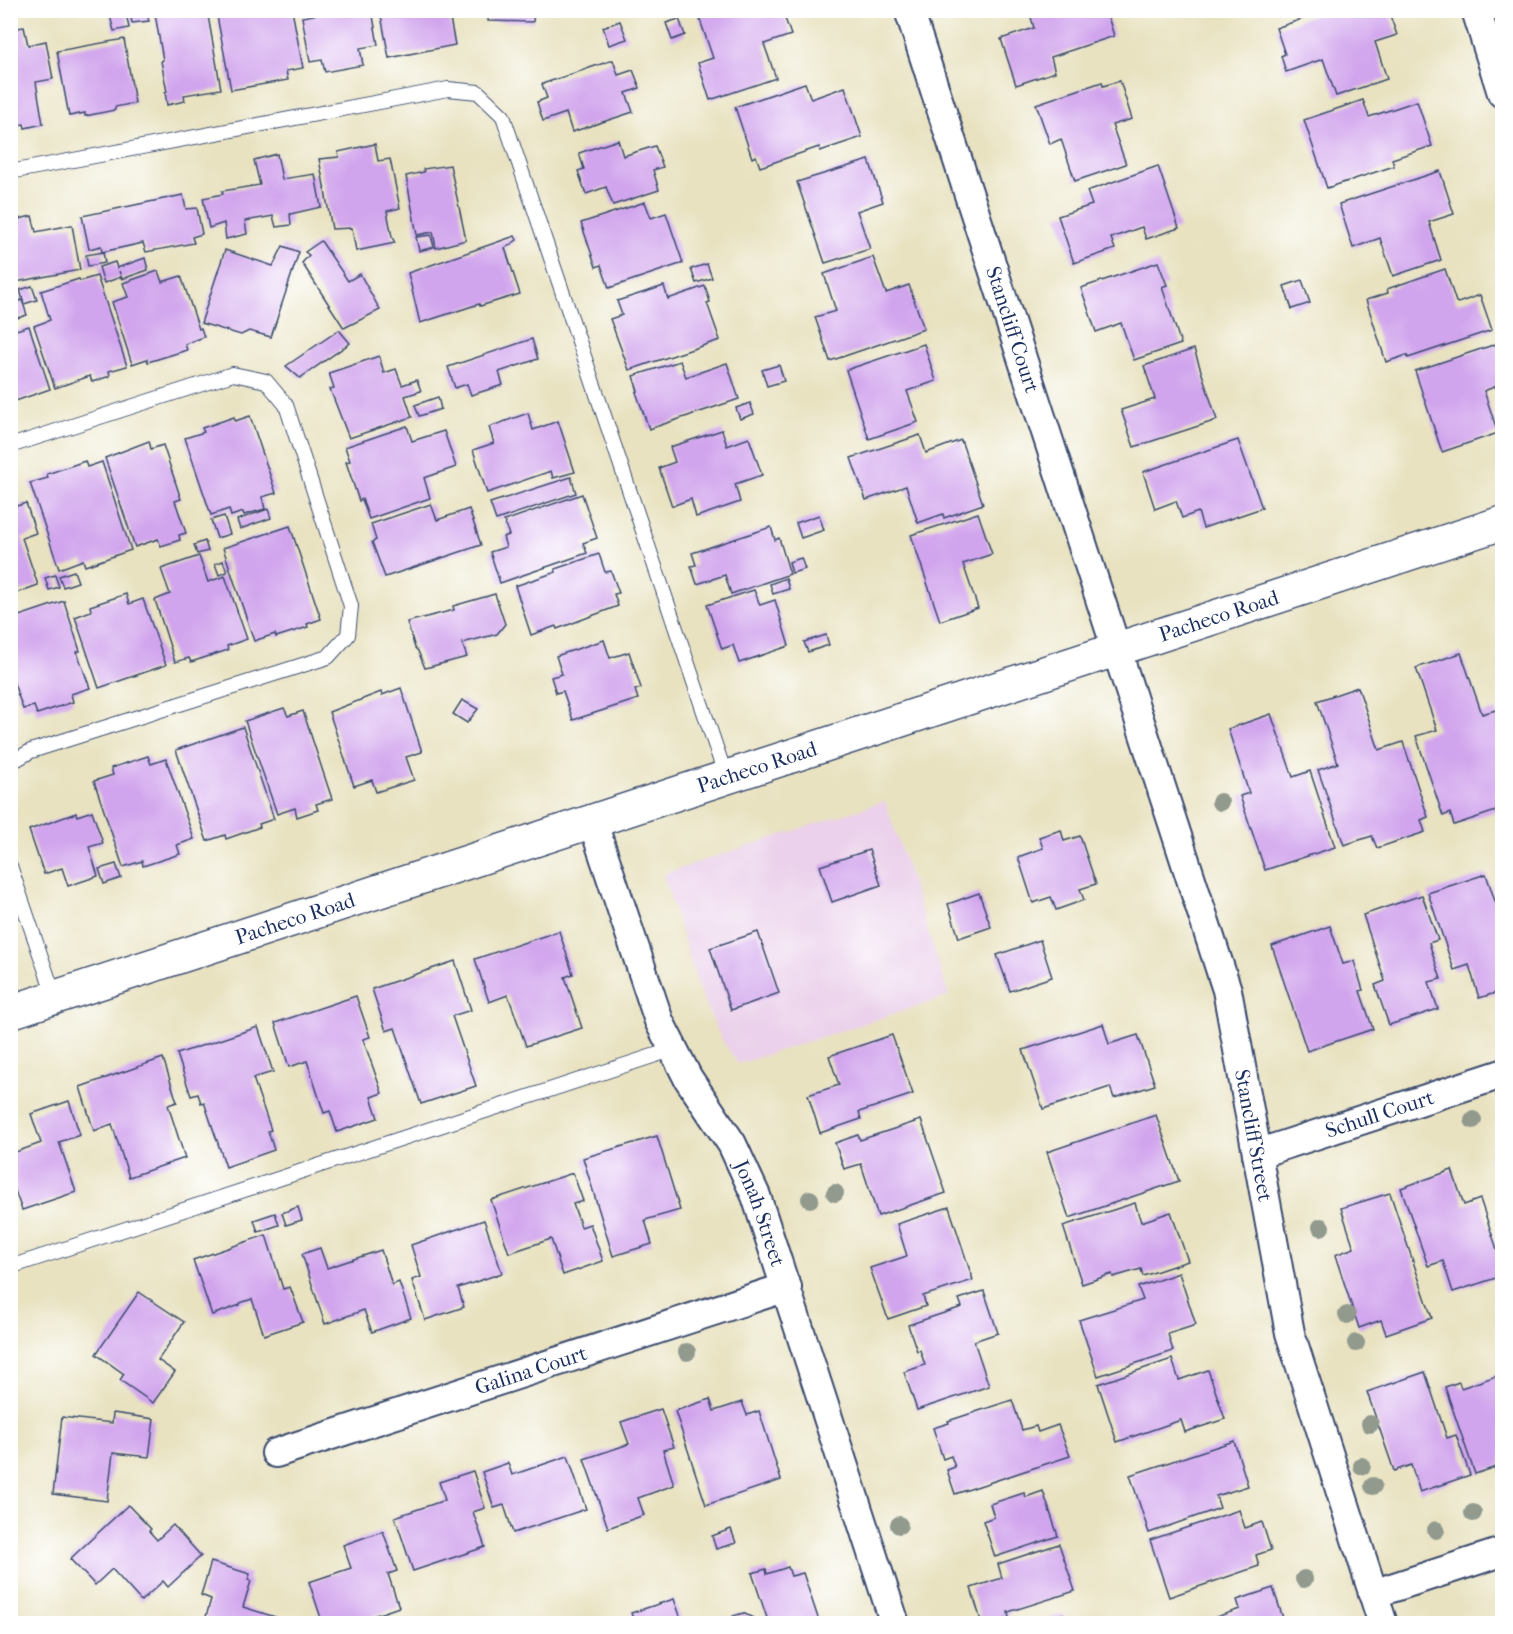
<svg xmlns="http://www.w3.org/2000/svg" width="1513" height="1634" font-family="'IM FELL French Canon',serif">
<rect width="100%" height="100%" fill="#fff"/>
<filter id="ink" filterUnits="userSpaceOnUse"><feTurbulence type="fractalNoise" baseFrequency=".0167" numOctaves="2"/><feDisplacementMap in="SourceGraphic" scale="12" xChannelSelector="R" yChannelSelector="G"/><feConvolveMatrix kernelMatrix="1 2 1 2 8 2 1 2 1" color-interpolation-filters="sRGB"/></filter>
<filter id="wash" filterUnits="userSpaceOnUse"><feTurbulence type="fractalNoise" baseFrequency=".008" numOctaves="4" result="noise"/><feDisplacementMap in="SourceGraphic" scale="24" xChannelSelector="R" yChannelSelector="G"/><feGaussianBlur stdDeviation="1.35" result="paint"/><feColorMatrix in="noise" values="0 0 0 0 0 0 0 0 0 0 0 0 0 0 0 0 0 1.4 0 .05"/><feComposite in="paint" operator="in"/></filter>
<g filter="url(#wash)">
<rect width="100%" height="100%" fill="#e8e2c0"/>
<!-- built -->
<polygon fill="#ebd1eb" points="885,801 949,996 738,1064 721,1038 700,992 663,874"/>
<g id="blocks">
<!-- building -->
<g fill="#d1a5ed">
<polygon points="129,10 146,10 149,21 132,23"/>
<polygon points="167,10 207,10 221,89 184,95 185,101 167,105 165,92 167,92 161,61 163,60 155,14"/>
<polygon points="231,10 292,10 303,68 286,71 288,80 231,90 217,16 231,14"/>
<polygon points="313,10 372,10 378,45 360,48 363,65 325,72 322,60 310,62 302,17 314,15"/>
<polygon points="380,10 444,10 445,14 449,13 455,45 389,58"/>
<polygon points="489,10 534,10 533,22 488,21"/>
<polygon points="717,10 782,10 791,35 764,44 776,78 710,100 698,63 713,58 699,17"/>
<polygon points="1029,10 1106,10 1114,36 1051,57 1055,72 1016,85 1001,39 1034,28"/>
<polygon points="1328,10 1388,10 1397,35 1375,42 1387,79 1336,96 1323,59 1286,72 1281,56 1285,54 1276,28"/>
<polygon points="126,13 129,28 114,31 110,16"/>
<polygon points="679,19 685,35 672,40 666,23"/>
<polygon points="620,21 627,39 609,45 603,27"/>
<polygon points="24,27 28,45 46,41 53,79 36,82 43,124 25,128 24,124 10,126 10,29"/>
<polygon points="124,39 135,103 115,107 115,110 85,116 85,113 69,116 57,51"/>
<polygon points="613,60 618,75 633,70 640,88 626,93 633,112 572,132 566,113 543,121 537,102 547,98 542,84"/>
<polygon points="1120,81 1132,119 1112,125 1126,164 1075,181 1061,139 1050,144 1036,104 1102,82 1103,86"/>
<polygon points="805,83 811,99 845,87 862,137 820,151 819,147 760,167 756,156 752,158 735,107"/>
<polygon points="1363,100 1369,117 1417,101 1432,146 1392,159 1394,166 1327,188 1304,120"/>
<polygon points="618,140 623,156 655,146 663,167 653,170 659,190 613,205 606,187 586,194 578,171 584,169 579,153"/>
<polygon points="375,144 378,161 390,159 400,208 387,211 392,237 395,243 356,251 352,228 332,229 319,159 339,157 338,152"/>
<polygon points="277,154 282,179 315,174 321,207 290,214 291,225 276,227 273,216 245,221 247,234 226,239 224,223 209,228 203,198 223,194 222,191 260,185 254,160"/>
<polygon points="869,160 883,202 857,211 870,249 825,263 797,182"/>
<polygon points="450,165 466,240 436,248 433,232 417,235 406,176 424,172 423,169"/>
<polygon points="1158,166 1179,228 1146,239 1142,227 1111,238 1115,249 1074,263 1058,216 1092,205 1087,191"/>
<polygon points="1440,171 1454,214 1429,222 1441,260 1393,276 1380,238 1353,248 1339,204"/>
<polygon points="183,195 186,209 197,208 202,234 192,237 194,243 146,252 143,243 102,252 101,246 89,249 82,216"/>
<polygon points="645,202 651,218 666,213 683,263 609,288 601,265 596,267 581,223"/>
<polygon points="32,216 36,232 72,225 80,270 10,283 10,221"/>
<polygon points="431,235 434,247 419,251 416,237"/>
<polygon points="515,236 517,240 505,248 520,294 480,306 479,304 420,323 408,273"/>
<polygon points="321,241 348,281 360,274 380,310 344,328 302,263 309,255 305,252"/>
<polygon points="283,246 299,252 271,337 249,331 241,335 201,323 225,250 273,266"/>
<polygon points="103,252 105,263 88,266 86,255"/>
<polygon points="873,257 886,293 909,285 924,329 830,361 815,317 836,311 824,274"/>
<polygon points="145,258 148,270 122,279 119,271 121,277 104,283 99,267 115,262 117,268"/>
<polygon points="1158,262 1167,285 1162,287 1181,344 1134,360 1121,323 1096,332 1081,288"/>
<polygon points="707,264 712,278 696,283 691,269"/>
<polygon points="1445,269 1456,302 1458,303 1480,295 1492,330 1408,358 1407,355 1386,362 1366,300 1388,293 1387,289"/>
<polygon points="158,271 162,282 181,276 199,329 201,328 204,337 185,344 187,350 148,362 147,359 132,364 112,302 128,297 123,283"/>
<polygon points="97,276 127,366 109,371 110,376 92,382 90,376 55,388 34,326 50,320 41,291 79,279 80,281"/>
<polygon points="1302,280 1310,303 1292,309 1284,286"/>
<polygon points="32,286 37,300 24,304 20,290"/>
<polygon points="664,286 668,299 705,286 710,302 707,303 720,340 629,370 610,319 622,315 617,301"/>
<polygon points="22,300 27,315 11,320 10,304"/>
<polygon points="29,326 50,389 10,403 10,332"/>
<polygon points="339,330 350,343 300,378 286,366"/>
<polygon points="532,339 538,359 499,372 503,385 471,395 467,384 455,388 448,367"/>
<polygon points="924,344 936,381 907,391 918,422 869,439 846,370"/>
<polygon points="1496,344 1502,362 1502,384 1484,391 1498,433 1442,452 1415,371"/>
<polygon points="1194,349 1217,420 1134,447 1121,410 1155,399 1144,366"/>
<polygon points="379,356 384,373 396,369 402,385 417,380 421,391 405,396 412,417 349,438 330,389 334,388 329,373"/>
<polygon points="680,361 686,377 727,363 739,399 649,429 636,392 638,391 633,376"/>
<polygon points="779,365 784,381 767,386 762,370"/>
<polygon points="438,397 441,409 419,416 415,405"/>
<polygon points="750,403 754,414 740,419 736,408"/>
<polygon points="528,413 533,430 558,421 575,472 553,478 551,471 487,493 473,450 494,443 489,427"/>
<polygon points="250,416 276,493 262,497 265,509 244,515 243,512 231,516 229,509 211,515 185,438 204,432 202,428 234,417 235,421"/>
<polygon points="407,426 412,441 444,431 456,467 424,478 430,498 369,519 362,499 359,501 346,462 350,461 345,447"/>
<polygon points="722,430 727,446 749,438 762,475 735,484 740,502 696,517 691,499 672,506 659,468 675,462 670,447"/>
<polygon points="920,435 926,453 961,440 983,504 944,518 943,514 918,523 906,486 866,500 851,458"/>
<polygon points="1238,440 1262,508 1203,528 1198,512 1182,518 1176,501 1155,509 1143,472"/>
<polygon points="149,441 151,449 163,445 181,499 175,501 186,533 179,535 180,540 161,546 158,539 135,547 105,458"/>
<polygon points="85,461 87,467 102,462 131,550 85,566 83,560 59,569 30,483 48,478 47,474"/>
<polygon points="571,477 576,493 496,520 490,503"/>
<polygon points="582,494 597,538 583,543 587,553 500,583 490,552 506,547 503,537 509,535 504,521"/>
<polygon points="26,503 36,533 22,538 38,585 16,593 10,576 10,508"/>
<polygon points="431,504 437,520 469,509 481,545 385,577 372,542 376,540 371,524"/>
<polygon points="268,509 271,518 240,529 237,520"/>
<polygon points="978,513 992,554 963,564 978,608 940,621 911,535"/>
<polygon points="819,515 824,530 801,538 796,523"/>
<polygon points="224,516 230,534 217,538 211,520"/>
<polygon points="290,526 321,619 307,624 308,627 276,637 275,634 254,641 223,548"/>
<polygon points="771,527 775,540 779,538 790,574 731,594 725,575 697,584 691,566 696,565 692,553"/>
<polygon points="205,541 208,551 197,554 194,545"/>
<polygon points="599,554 605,572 611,571 619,593 614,594 618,606 557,629 556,626 531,635 515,586 556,572 555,569"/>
<polygon points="199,556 208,582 225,576 247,639 227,646 228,650 191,662 189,658 175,662 155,600 170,594 161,569"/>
<polygon points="801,558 805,569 792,573 789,562"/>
<polygon points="223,561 227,572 219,575 215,564"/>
<polygon points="74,571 78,582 63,587 59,576"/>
<polygon points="55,575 59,587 49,590 45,578"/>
<polygon points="786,578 789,589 773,594 770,584"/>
<polygon points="754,590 760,605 775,600 789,646 739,663 733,645 722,649 707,605"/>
<polygon points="126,594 129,604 143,599 166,665 99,688 75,617 91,611 90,606"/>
<polygon points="495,594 505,624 497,634 462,643 467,657 425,668 418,651 415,648 407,622 454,610 453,606"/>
<polygon points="64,601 80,651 77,652 90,688 71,694 73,702 37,714 34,706 23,709 10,672 10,645 15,644 10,630 10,619"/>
<polygon points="826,635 829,645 808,652 804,642"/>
<polygon points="604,640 610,658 629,652 641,688 635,690 638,699 573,720 563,691 556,693 551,677 562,674 556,656"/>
<polygon points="1461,653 1482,714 1496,710 1502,730 1502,809 1454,825 1450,813 1443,816 1416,736 1437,730 1416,668"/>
<polygon points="1358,687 1379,750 1403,742 1428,817 1421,820 1425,832 1377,848 1372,836 1344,845 1318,770 1338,763 1317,701"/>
<polygon points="401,688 422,752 406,757 414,780 376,792 372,780 354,786 329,712 381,692 382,695"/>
<polygon points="462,700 478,709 467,723 453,714"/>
<polygon points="284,708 288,716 303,711 332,799 316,804 318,810 297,817 295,808 277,814 245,721"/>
<polygon points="1271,714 1293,777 1310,771 1335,847 1265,870 1240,796 1249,793 1228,729"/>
<polygon points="243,727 274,819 259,824 260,827 226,839 225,835 207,841 176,750"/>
<polygon points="148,756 151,764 166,759 194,839 177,845 180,854 143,866 142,861 123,867 94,781 113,775 111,768"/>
<polygon points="92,811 103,843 89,847 98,876 68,886 62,868 44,874 29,830 76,813 77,816"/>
<polygon points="1061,830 1064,841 1080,836 1096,884 1080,889 1084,900 1056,910 1051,897 1033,903 1018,857 1043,848 1039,837"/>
<polygon points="869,850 881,885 832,902 820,866"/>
<polygon points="116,864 121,878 104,884 99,869"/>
<polygon points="1486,874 1502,922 1502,991 1479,998 1469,965 1454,970 1428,893"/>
<polygon points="979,893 991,927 959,938 948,904"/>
<polygon points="1422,895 1438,940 1429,943 1441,979 1429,982 1438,1009 1389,1025 1375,985 1385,981 1363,915"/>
<polygon points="1330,926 1343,964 1354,961 1363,990 1360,991 1373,1029 1307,1051 1272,946"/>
<polygon points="559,931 573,974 565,977 582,1028 526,1046 508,995 489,1002 475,959"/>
<polygon points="758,932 779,993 731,1010 710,948"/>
<polygon points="1040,940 1052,977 1010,991 997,955"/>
<polygon points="455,961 471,1010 452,1016 476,1086 421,1104 395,1028 386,1031 372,989"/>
<polygon points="356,996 370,1037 363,1039 382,1093 371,1097 378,1118 337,1132 330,1111 324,1113 307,1061 289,1067 275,1023"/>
<polygon points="1103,1024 1109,1044 1138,1035 1155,1085 1114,1098 1110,1087 1043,1109 1023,1050"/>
<polygon points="258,1027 273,1072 253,1078 271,1130 268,1131 274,1150 226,1167 204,1102 201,1103 198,1094 191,1096 177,1054"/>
<polygon points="892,1035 913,1094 859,1112 861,1119 820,1133 808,1095 839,1085 829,1056"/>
<polygon points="163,1058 177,1102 168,1105 185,1158 129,1177 112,1124 94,1131 80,1087"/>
<polygon points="69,1101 80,1135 59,1142 76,1192 22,1210 10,1177 10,1154 41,1143 31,1114"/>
<polygon points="1156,1115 1179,1181 1069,1218 1047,1152"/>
<polygon points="921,1120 946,1193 878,1216 861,1164 844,1169 835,1143 858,1135 860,1140"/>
<polygon points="657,1136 680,1210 645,1220 652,1244 613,1256 583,1158"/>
<polygon points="1452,1170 1464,1205 1480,1199 1502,1264 1502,1276 1453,1292 1443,1261 1428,1266 1401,1188"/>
<polygon points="573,1173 583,1201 573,1204 581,1227 590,1224 603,1261 563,1275 551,1239 509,1253 491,1200"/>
<polygon points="1390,1193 1432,1318 1386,1334 1381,1320 1359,1328 1335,1255 1354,1248 1341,1208"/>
<polygon points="1135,1203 1141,1222 1171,1212 1188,1261 1143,1276 1141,1269 1113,1277 1112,1274 1082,1284 1063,1226"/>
<polygon points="298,1207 302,1220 286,1225 282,1213"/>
<polygon points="949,1207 973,1280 923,1296 926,1306 888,1319 870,1268 907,1256 897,1224"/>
<polygon points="275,1213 279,1225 258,1232 254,1220"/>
<polygon points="484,1220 502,1273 458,1288 464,1307 425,1320 412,1280 421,1277 411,1245"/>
<polygon points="266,1235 283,1289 290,1287 303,1322 264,1335 252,1299 240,1303 240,1305 212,1315 193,1260"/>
<polygon points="320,1248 327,1268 381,1250 392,1285 399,1282 411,1318 372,1332 364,1310 325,1324 302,1254"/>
<polygon points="1179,1273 1196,1325 1168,1334 1173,1351 1098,1376 1079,1320 1143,1300 1138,1287"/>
<polygon points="984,1291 998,1333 974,1341 989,1386 917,1410 904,1372 925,1365 920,1350 917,1351 908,1325 962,1307 959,1299"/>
<polygon points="139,1292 184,1322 158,1360 175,1372 153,1403 120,1380 124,1374 96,1354"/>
<polygon points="1172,1359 1179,1380 1208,1370 1225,1419 1185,1432 1181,1420 1117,1442 1098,1384"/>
<polygon points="1425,1372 1447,1438 1456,1435 1470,1475 1420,1492 1411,1465 1394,1471 1367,1392"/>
<polygon points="1502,1374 1502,1465 1475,1474 1445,1387 1459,1382 1461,1388"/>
<polygon points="710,1399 714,1411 742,1402 747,1415 759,1411 781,1480 706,1505 675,1411"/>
<polygon points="1012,1400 1022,1430 1036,1426 1038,1432 1058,1425 1070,1456 955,1494 947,1470 955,1467 951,1456 943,1459 933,1428 949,1423 948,1421"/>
<polygon points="661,1409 674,1447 663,1450 674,1485 638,1498 644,1515 608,1528 584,1459 629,1444 621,1422"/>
<polygon points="113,1413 154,1419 149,1457 113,1453 107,1501 53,1494 62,1417 112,1423"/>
<polygon points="1234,1441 1248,1486 1216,1496 1220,1508 1149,1533 1130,1475"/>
<polygon points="568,1456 586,1509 513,1533 504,1505 494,1508 482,1472 508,1463 512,1475"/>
<polygon points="473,1471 485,1508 473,1512 485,1547 413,1571 395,1517 445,1500 439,1482"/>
<polygon points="1043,1491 1058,1536 995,1557 983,1521 994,1517 990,1504 1024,1493 1026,1497"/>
<polygon points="128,1505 151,1529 149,1531 157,1540 173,1525 201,1556 168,1587 163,1581 141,1601 112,1569 95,1585 70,1559"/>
<polygon points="1239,1510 1245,1528 1262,1522 1271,1550 1256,1555 1259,1566 1169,1597 1150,1540"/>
<polygon points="731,1529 736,1543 716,1549 712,1536"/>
<polygon points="383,1531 397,1571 388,1574 399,1607 350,1624 323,1624 309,1582 351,1568 343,1545"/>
<polygon points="1059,1544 1075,1591 1008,1612 1009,1618 992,1624 982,1624 971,1588 1002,1578 998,1564"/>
<polygon points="211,1562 250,1574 248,1580 251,1581 243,1607 285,1620 283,1624 204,1624 211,1599 201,1595"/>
<polygon points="788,1567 791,1576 803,1573 820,1624 769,1624 752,1573 766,1569 767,1574"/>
<polygon points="1273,1588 1285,1624 1195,1624 1240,1609 1237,1600"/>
<polygon points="674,1599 683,1624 635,1624 631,1613"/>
<polygon points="743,1613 759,1621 760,1624 730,1624 733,1616"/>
<polygon points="1063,1614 1066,1624 1036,1624 1035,1623"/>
</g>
</g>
</g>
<g filter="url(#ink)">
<use href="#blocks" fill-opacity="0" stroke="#3a4a6d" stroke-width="1.5"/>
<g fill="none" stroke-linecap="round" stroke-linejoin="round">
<defs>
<g id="service">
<polyline points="10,172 448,89 478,92 503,116 726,777"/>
<polyline points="10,446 233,374 266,381 286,405 351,606 348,635 328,657 31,751 10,763"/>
<polyline points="10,866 55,998"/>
<polyline points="10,1267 674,1049"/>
</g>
<g id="minor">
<path id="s1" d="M909 10 1227 990 1290 1333 1383 1624"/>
<polyline points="1476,10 1502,93"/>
<path id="s2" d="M592 820 659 1021 688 1078 732 1144 756 1196 895 1624"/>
<path id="s3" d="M1257 1154 1502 1074"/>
<path id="s4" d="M276 1453 787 1287"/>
<polyline points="1373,1594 1502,1552"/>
</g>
<g id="tertiary">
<path id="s5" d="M10 1012 1502 523"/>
</g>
</defs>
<!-- service casing -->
<use href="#service" stroke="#3a4a6d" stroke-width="16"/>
<!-- minor casing -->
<use href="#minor" stroke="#3a4a6d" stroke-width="32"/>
<!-- tertiary casing -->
<use href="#tertiary" stroke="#3a4a6d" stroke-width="36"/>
<!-- service -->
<use href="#service" stroke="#fff" stroke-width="14"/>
<!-- minor -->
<use href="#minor" stroke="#fff" stroke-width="28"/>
<!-- tertiary -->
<use href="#tertiary" stroke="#fff" stroke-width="33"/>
</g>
<!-- trees -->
<g fill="#929a8e">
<circle cx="1220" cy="802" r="9"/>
<circle cx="1473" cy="1120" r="9"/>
<circle cx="835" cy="1193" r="9"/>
<circle cx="810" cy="1199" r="9"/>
<circle cx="1321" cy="1227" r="9"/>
<circle cx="1347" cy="1315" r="9"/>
<circle cx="1356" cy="1343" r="9"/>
<circle cx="687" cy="1352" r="9"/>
<circle cx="1370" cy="1424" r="9"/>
<circle cx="1362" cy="1466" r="9"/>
<circle cx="1373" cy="1486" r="9"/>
<circle cx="1473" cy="1513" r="9"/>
<circle cx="899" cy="1525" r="9"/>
<circle cx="1436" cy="1530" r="9"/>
<circle cx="1304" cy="1579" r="9"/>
</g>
</g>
<g text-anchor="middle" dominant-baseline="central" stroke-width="6" stroke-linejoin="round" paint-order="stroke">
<!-- street labels -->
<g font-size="21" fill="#1b2f5e" stroke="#fff">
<text stroke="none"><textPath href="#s1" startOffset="336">Stancliff Court</textPath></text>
<text stroke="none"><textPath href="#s5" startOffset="1272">Pacheco Road</textPath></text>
<text stroke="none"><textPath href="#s5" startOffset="786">Pacheco Road</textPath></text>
<text stroke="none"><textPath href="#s5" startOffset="300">Pacheco Road</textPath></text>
<text stroke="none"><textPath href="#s3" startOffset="129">Schull Court</textPath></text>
<text stroke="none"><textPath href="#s1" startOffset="1178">Stancliff Street</textPath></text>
<text stroke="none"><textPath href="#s2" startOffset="430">Jonah Street</textPath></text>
<text stroke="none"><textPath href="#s4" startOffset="268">Galina Court</textPath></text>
</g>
</g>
<!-- margin -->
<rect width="1513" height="1634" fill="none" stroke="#fff" stroke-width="36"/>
</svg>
